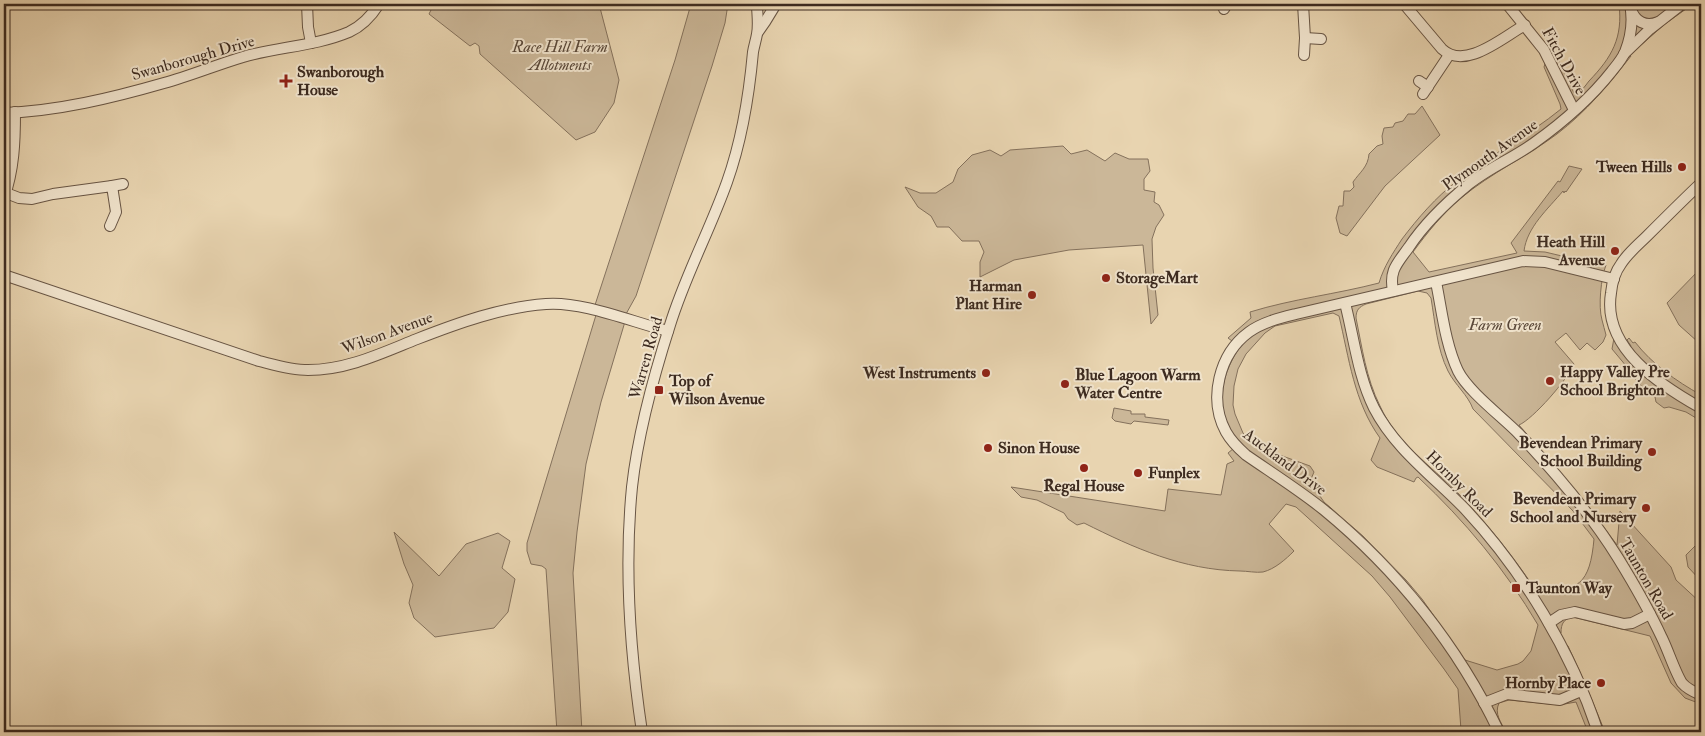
<svg xmlns="http://www.w3.org/2000/svg" width="1705" height="736" font-family="'IM FELL Double Pica',serif">
<rect width="100%" height="100%" fill="#e8d4b0"/>
<filter id="stains"><feTurbulence type="fractalNoise" baseFrequency=".004" numOctaves="4"/><feColorMatrix values="0 0 0 0 .2 0 0 0 0 .09 0 0 0 0 .02 0 0 0 .5 -.17"/></filter>
<radialGradient id="worn" r=".72"><stop offset=".6" stop-color="#630" stop-opacity="0"/><stop offset="1" stop-color="#630" stop-opacity=".3"/></radialGradient>
<!-- green -->
<g fill="#cbb798" stroke="#84715c" fill-rule="evenodd">
<polygon points="434,4 599,4 619,80 614,103 595,132 576,140 480,54 479,46 475,43 470,46 429,14"/>
<polygon points="691,4 728,4 725,23 712,66 636,296 626,314 624,325 601,402 586,464 577,532 573,573 582,732 557,732 546,569 542,566 531,564 527,551 527,543 596,315 595,305 675,60"/>
<path d="M1619 4H1693L1665 24 1641 45 1639 42 1625 54 1631 56C1609 84 1586 112 1557 134 1526 157 1491 173 1461 198 1443 213 1427 233 1413 252L1429 272 1517 253 1511 243 1558 181 1560 182 1569 166 1582 169 1566 192 1565 191 1564 193 1563 191C1548 209 1527 227 1524 251L1545 252 1600 265H1606C1601 278 1598 306 1602 320 1603 325 1605 330 1606 335L1603 342 1595 350 1587 343 1580 350 1566 333 1555 342 1574 364C1568 379 1533 419 1519 425L1585 502 1617 545 1620 511 1671 567 1676 580 1701 603V704L1685 698 1671 683 1650 636 1573 617C1564 619 1561 623 1561 633L1555 637 1568 646 1584 681 1605 732H1588L1576 702 1559 705 1509 700 1499 703C1494 714 1501 722 1506 732H1470L1461 730 1458 689 1444 669 1390 597 1372 576 1296 507 1286 504 1269 524 1294 551C1286 559 1275 569 1263 572 1256 573 1247 571 1240 571 1183 570 1134 548 1084 523L1077 525 1068 519 1064 513 1037 500 1021 497 1011 487 1165 511 1168 489 1221 495 1227 464 1234 461 1228 453 1239 444C1215 413 1218 379 1240 347L1228 338 1251 318 1250 312C1292 299 1337 294 1379 283 1384 266 1393 253 1402 239 1418 218 1436 197 1457 181 1490 155 1528 136 1561 109L1560 104 1544 67 1547 57 1555 52 1574 93C1581 93 1585 86 1589 81 1612 57 1623 38 1619 4ZM1418 291 1427 293 1431 298C1435 322 1437 349 1448 371 1455 385 1468 395 1473 409L1573 511 1594 539C1590 583 1579 594 1535 589 1512 555 1487 523 1458 493 1431 466 1396 442 1380 406 1366 378 1362 347 1356 318 1356 310 1359 307 1366 304ZM1333 313 1339 316C1349 358 1354 402 1380 438L1371 460 1377 467 1414 482 1416 478 1418 477C1465 521 1505 569 1538 625L1531 651 1523 661 1518 664 1497 670 1465 660 1422 599 1406 580 1363 536 1324 502 1313 486 1311 479 1314 472 1310 466 1252 445 1243 433 1235 414 1233 405 1234 386 1238 369 1246 354 1265 333 1275 326Z"/>
<path d="M1422 106 1440 135 1385 186 1347 236 1340 233 1336 218 1339 206H1343L1344 191H1350L1354 187 1353 182C1360 172 1368 167 1369 154L1377 146 1383 144 1382 136 1384 128 1393 127 1395 123 1403 121 1408 114H1415Z"/>
<polygon points="1063,146 1071,154 1087,150 1105,161 1115,153 1129,159 1148,159 1150,171 1144,179 1144,190 1155,192 1154,202 1159,205 1164,215 1156,227 1152,239 1153,268 1158,315 1151,324 1143,245 1069,250 1014,260 980,277 980,262 984,252 979,241 962,241 949,227 937,227 931,216 918,207 905,187 920,193 936,193 953,182 958,169 972,155 990,150 1001,156 1010,150"/>
<polygon points="1701,268 1701,339 1698,342 1679,325 1667,303"/>
<path d="M1614 338 1626 352 1631 346 1627 340 1629 338 1633 343 1635 342C1652 364 1676 381 1701 395V421L1686 412 1669 407 1664 408 1656 402 1655 397 1638 383 1632 373 1612 349Z"/>
<polygon points="1114,408 1131,411 1131,414 1145,414 1145,417 1169,420 1168,425 1134,421 1131,424 1115,421 1112,418"/>
<polygon points="394,532 439,576 466,544 498,533 510,541 502,568 515,579 508,612 494,628 435,637 414,618 409,603 413,585 404,564"/>
<polygon points="1701,540 1701,581 1688,567 1686,555"/>
</g>
<g fill="none" stroke-linecap="round" stroke-linejoin="round">
<defs>
<g id="minor">
<polyline points="307,4 308,27 311,43"/>
<polyline points="1303,4 1305,38 1304,55"/>
<path d="M1404 4 1442 49C1465 71 1503 37 1525 25"/>
<polyline points="1507,4 1544,50 1574,110"/>
<polyline points="1224,9 1227,4"/>
<path d="M1631 9C1635 22 1646 27 1658 22"/>
<polyline points="758,32 765,22 776,4"/>
<polyline points="1305,38 1321,39"/>
<polyline points="1624,54 1650,29 1682,4"/>
<polyline points="1419,81 1428,87"/>
<polyline points="1423,94 1449,55"/>
<path d="M4 113C58 111 112 98 164 83 190 76 216 65 243 57 277 47 316 46 349 32 362 26 372 15 379 4"/>
<path d="M1701 183C1683 200 1665 218 1647 236 1638 245 1627 254 1621 264 1615 272 1612 283 1611 293 1602 348 1660 385 1701 408"/>
<polyline points="112,186 123,184"/>
<polyline points="6,193 19,198 32,199 53,194 112,186 116,212 110,226"/>
<path d="M4 198C14 169 15 142 15 112"/>
<path d="M4 275 259 361C275 365 291 370 308 370 347 370 382 353 417 339 458 323 502 307 546 304 582 301 632 322 668 331"/>
<path d="M1436 282C1442 311 1445 343 1458 371 1468 391 1501 416 1518 433 1555 472 1590 513 1618 558 1634 584 1649 610 1662 638 1668 650 1675 672 1682 683 1687 689 1694 692 1701 695"/>
<path d="M1393 291C1389 270 1397 264 1409 247 1425 223 1447 202 1469 184 1489 168 1513 158 1534 143 1562 123 1590 99 1612 71 1616 66 1622 59 1625 52 1631 37 1633 19 1630 4"/>
<path d="M1345 303C1354 338 1358 376 1374 408 1395 449 1434 477 1465 509 1523 571 1571 651 1598 732"/>
<polyline points="1549,623 1561,615 1575,612 1624,624 1632,623 1650,614"/>
<polyline points="1484,703 1507,694 1560,700 1581,691"/>
<path d="M642 732C630 652 624 568 632 487 638 433 653 378 670 325 685 276 710 230 727 182 742 140 749 96 753 52 754 46 756 40 757 34 759 24 757 13 757 4"/>
<path d="M1499 732C1458 646 1397 570 1324 510 1299 490 1272 473 1246 455 1238 448 1231 441 1226 432 1208 399 1219 354 1249 332 1263 322 1280 318 1296 314L1523 261 1545 262 1614 279"/>
</g>
</defs>
<!-- minor casing -->
<use href="#minor" stroke="#685544" stroke-width="12"/>
<!-- minor -->
<use href="#minor" stroke="#f0e3cc" stroke-width="10"/>
</g>
<!-- markers -->
<g fill="#8f2418" stroke="#f0e3cc" stroke-width="2">
<path d="M283.5 73.5h5v5h5v5h-5v5h-5v-5h-5v-5h5z"/>
<circle cx="1682" cy="167" r="5"/>
<circle cx="1615" cy="251" r="5"/>
<circle cx="1106" cy="278" r="5"/>
<circle cx="1032" cy="295" r="5"/>
<circle cx="986" cy="373" r="5"/>
<circle cx="1550" cy="381" r="5"/>
<circle cx="1065" cy="384" r="5"/>
<rect x="654" y="385" width="10" height="10" rx="2.5"/>
<circle cx="988" cy="448" r="5"/>
<circle cx="1652" cy="452" r="5"/>
<circle cx="1084" cy="468" r="5"/>
<circle cx="1138" cy="473" r="5"/>
<circle cx="1646" cy="508" r="5"/>
<rect x="1511" y="583" width="10" height="10" rx="2.5"/>
<circle cx="1601" cy="683" r="5"/>
</g>
<g text-anchor="middle" dominant-baseline="central" stroke-width="4" stroke-linejoin="round" paint-order="stroke">
<!-- park labels -->
<g font-size="16" font-style="italic" fill="#594738" stroke="#f0e3cc">
<text x="560" y="47">Race Hill Farm<tspan x="560" dy="18">Allotments</tspan></text>
<text x="1505" y="325">Farm Green</text>
</g>
<!-- street labels -->
<g font-size="16" fill="#3d2b20" stroke="#f0e3cc">
<text transform="translate(193 58) rotate(-16)">Swanborough Drive</text>
<text transform="translate(1564 61) rotate(61)">Fitch Drive</text>
<text transform="translate(1490 155) rotate(-35)">Plymouth Avenue</text>
<text transform="translate(387 333) rotate(-20)">Wilson Avenue</text>
<text transform="translate(646 358) rotate(-74)">Warren Road</text>
<text transform="translate(1285 462) rotate(37)">Auckland Drive</text>
<text transform="translate(1459 484) rotate(45)">Hornby Road</text>
<text transform="translate(1646 579) rotate(60)">Taunton Road</text>
</g>
<!-- poi labels -->
<g font-size="16" font-weight="bold" fill="#3d2b20" stroke="#f0e3cc" text-anchor="start">
<text x="297" y="72">Swanborough<tspan x="297" dy="18">House</tspan></text>
<text x="1672" y="167" text-anchor="end">Tween Hills</text>
<text x="1605" y="242" text-anchor="end">Heath Hill<tspan x="1605" dy="18">Avenue</tspan></text>
<text x="1116" y="278">StorageMart</text>
<text x="1022" y="286" text-anchor="end">Harman<tspan x="1022" dy="18">Plant Hire</tspan></text>
<text x="1560" y="372">Happy Valley Pre<tspan x="1560" dy="18">School Brighton</tspan></text>
<text x="976" y="373" text-anchor="end">West Instruments</text>
<text x="1075" y="375">Blue Lagoon Warm<tspan x="1075" dy="18">Water Centre</tspan></text>
<text x="669" y="381">Top of<tspan x="669" dy="18">Wilson Avenue</tspan></text>
<text x="1642" y="443" text-anchor="end">Bevendean Primary<tspan x="1642" dy="18">School Building</tspan></text>
<text x="998" y="448">Sinon House</text>
<text x="1148" y="473">Funplex</text>
<text x="1084" y="486" text-anchor="middle">Regal House</text>
<text x="1636" y="499" text-anchor="end">Bevendean Primary<tspan x="1636" dy="18">School and Nursery</tspan></text>
<text x="1526" y="588">Taunton Way</text>
<text x="1591" y="683" text-anchor="end">Hornby Place</text>
</g>
</g>
<!-- margin -->
<rect width="1705" height="736" fill="none" stroke="#e8d4b0" stroke-width="20"/>
<rect x="5" y="5" width="1695" height="726" fill="none" stroke="#3d2b20" stroke-width="2.5"/>
<rect x="10" y="10" width="1685" height="716" fill="none" stroke="#3d2b20"/>
<rect width="100%" height="100%" filter="url(#stains)"/>
<rect width="100%" height="100%" fill="url(#worn)"/>
</svg>
